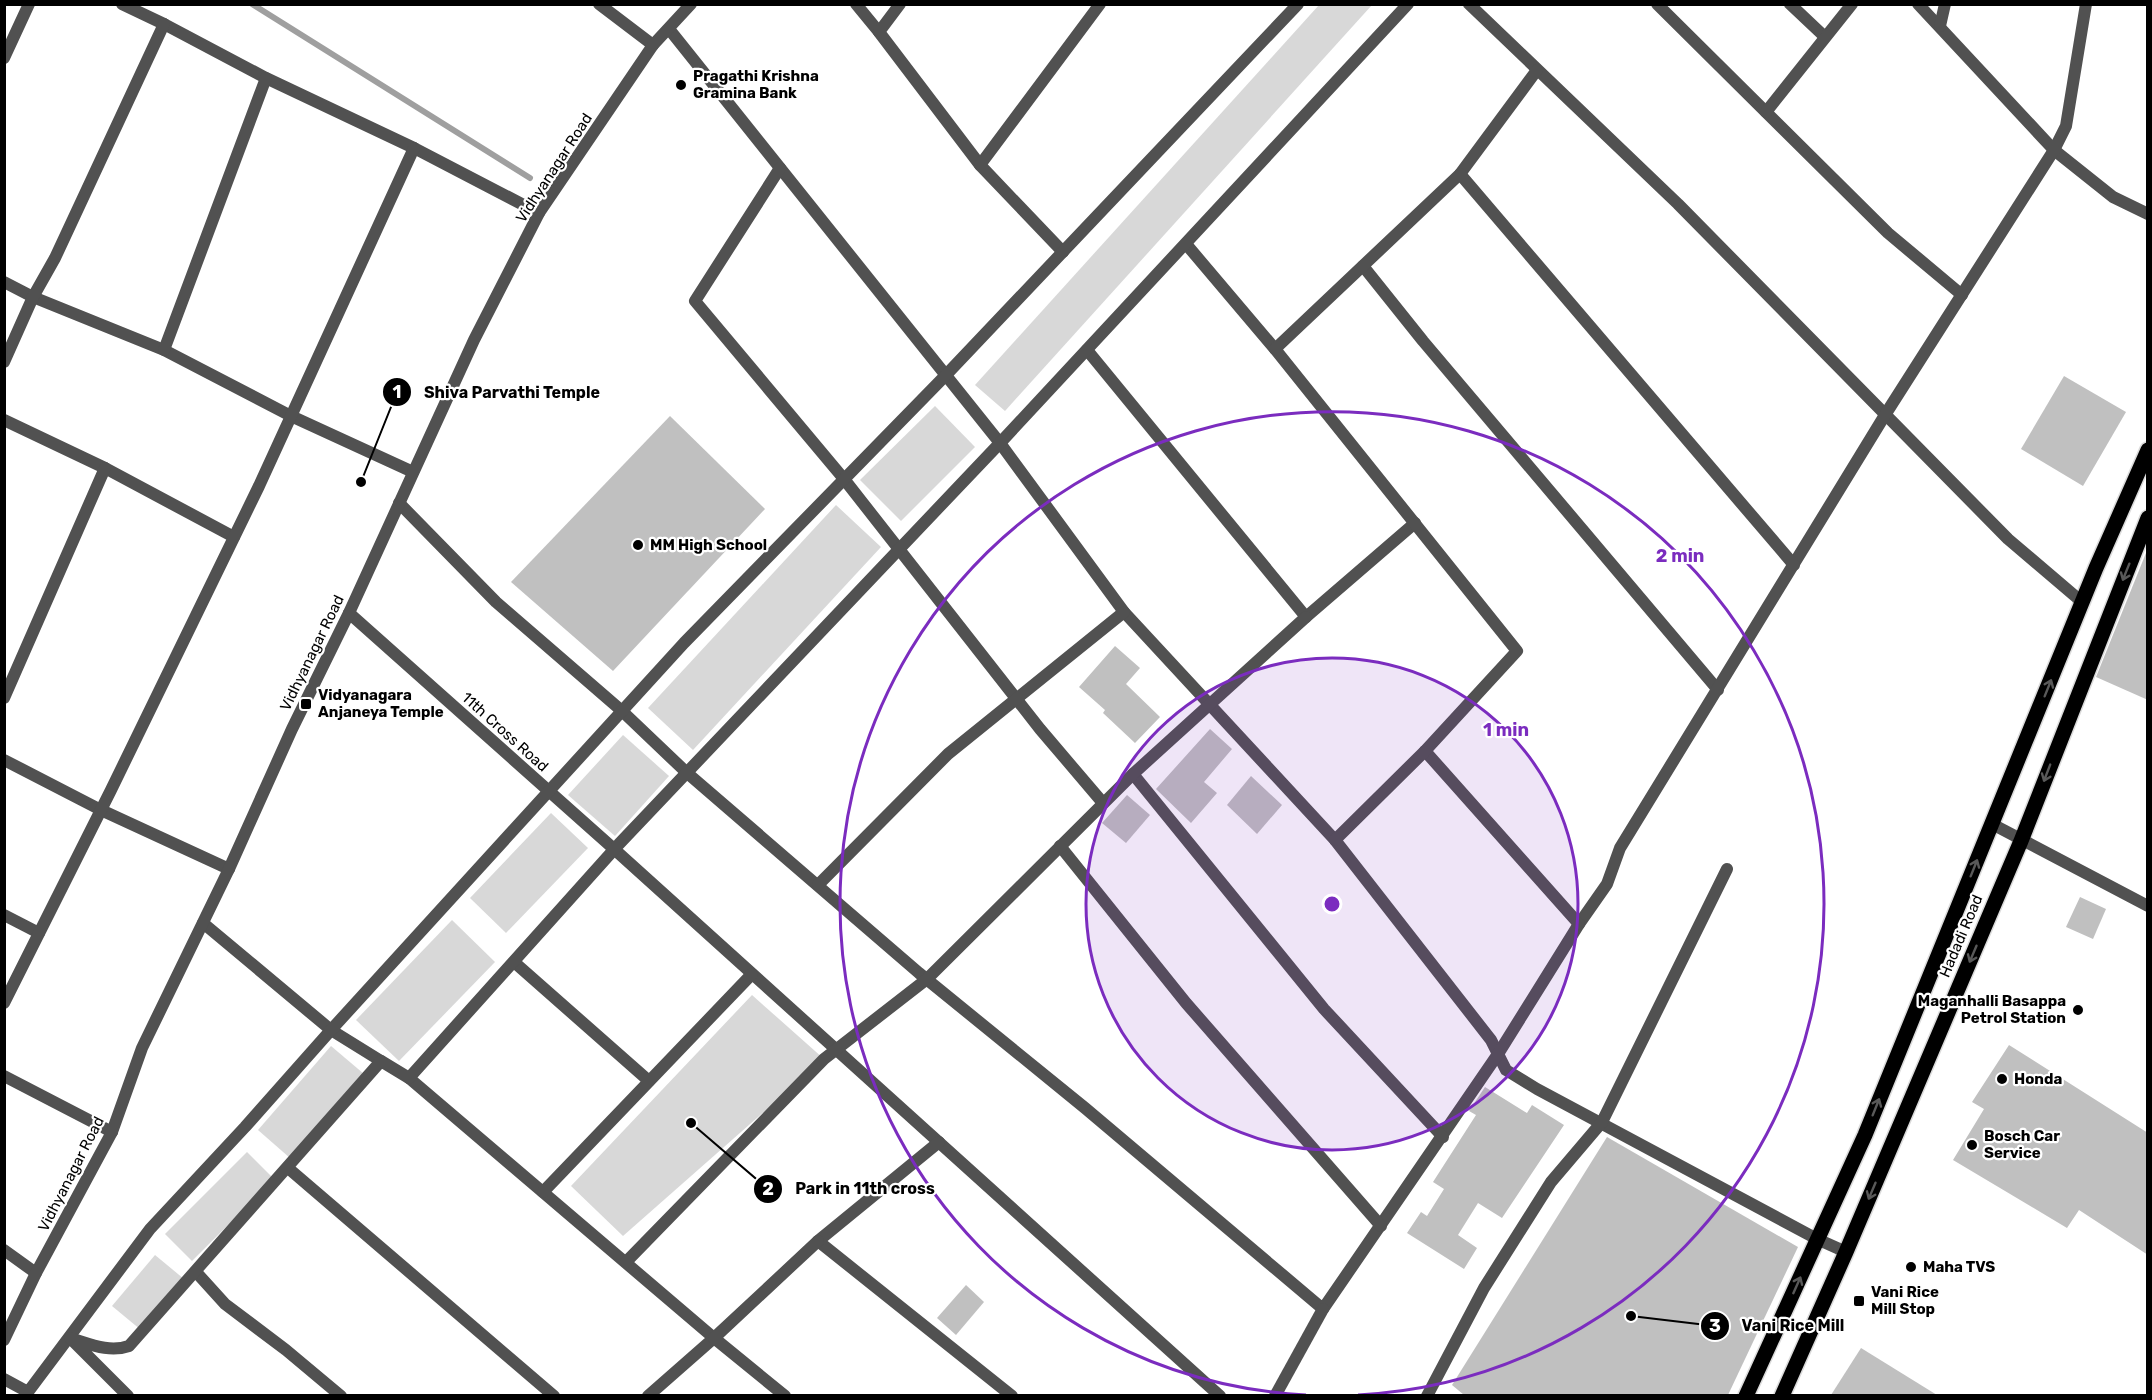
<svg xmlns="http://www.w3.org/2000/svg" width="2152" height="1400" font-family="Rubik,sans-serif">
<rect width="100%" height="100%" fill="#fff"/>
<!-- green -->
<g fill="#d8d8d8">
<polygon points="1319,5 1372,5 1005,411 975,385"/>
<polygon points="935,406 975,447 901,521 860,480"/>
<polygon points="836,505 881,547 693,750 648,708"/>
<polygon points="623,735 669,776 615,836 568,795"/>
<polygon points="551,813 588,848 506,933 470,898"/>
<polygon points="452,920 495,962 399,1061 356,1020"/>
<polygon points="752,995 824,1059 623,1236 571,1186"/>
<polygon points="331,1046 364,1074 290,1158 258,1130"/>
<polygon points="247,1152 274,1179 192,1261 165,1234"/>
<polygon points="155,1255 184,1279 141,1330 112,1306"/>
</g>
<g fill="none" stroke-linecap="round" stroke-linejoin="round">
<!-- stream -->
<polyline stroke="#9f9f9f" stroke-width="6" points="252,4 530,178"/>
</g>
<!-- building -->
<g fill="#c0c0c0">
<polygon points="2064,376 2126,412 2083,486 2021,449"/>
<polygon points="670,416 765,509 613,671 511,582"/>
<polygon points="2148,548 2148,700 2096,677"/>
<polygon points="1115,646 1140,668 1126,684 1160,717 1135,743 1103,713 1105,710 1079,687"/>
<polygon points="1210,729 1232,749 1204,782 1217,793 1191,823 1156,789"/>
<polygon points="1251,776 1282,805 1257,834 1227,805"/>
<polygon points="1127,795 1150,815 1126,843 1102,823"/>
<polygon points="2080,897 2106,909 2093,939 2066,927"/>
<polygon points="2009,1045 2148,1133 2148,1255 2079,1210 2067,1228 1953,1160 1984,1109 1972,1102"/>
<polygon points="1485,1087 1527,1113 1532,1105 1564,1125 1502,1218 1478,1203 1458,1235 1477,1248 1464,1269 1407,1233 1421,1212 1427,1216 1444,1189 1433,1182 1476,1115 1469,1111"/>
<polygon points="1607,1137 1798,1247 1728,1395 1464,1395 1452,1385"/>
<polygon points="966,1285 984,1302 956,1335 937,1318"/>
<polygon points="1861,1348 1937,1395 1831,1395"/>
</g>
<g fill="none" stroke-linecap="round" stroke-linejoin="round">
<defs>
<g id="primary">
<polyline points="1746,1396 1865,1135 2096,568 2148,450"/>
<polyline points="1782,1396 1846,1252 2021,841 2148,518"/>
</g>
</defs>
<!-- primary casing -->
<use href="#primary" stroke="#dbdbdb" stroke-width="18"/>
<!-- minor -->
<g stroke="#515151" stroke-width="12">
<polyline points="122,4 164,24 266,78 414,148 539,213"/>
<polyline points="599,4 653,45"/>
<polyline points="856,4 879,32"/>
<polyline points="900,4 879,32 980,165"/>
<polyline points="1469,4 1678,204 2008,539 2082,602"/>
<polyline points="1657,4 1888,233 1962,295"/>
<polyline points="1790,4 1825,37"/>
<polyline points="1918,4 2054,150 2113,197 2148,214"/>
<polyline points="1940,26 1945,4"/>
<polyline points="669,29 1000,443 1124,612 1335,840 1491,1040 1506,1070 1537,1089 1817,1239 1846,1252"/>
<polyline points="4,58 29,4"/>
<polyline points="1766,112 1852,4"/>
<polyline points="780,168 695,301 844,479 1040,729 1103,803"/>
<polyline points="1460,174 1537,70"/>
<polyline points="1186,244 1275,349"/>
<polyline points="1063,252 980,165 1100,4"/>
<polyline points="1363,266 1423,341 1718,690"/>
<polyline points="4,282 33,297 164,350 291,416 413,472"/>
<polyline points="164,350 266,78"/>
<polyline points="1087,350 1306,617 1415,523"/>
<polyline points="4,362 33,297 55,258 164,24"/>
<polyline points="4,420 105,468 234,537"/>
<polyline points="399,503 496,602 622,711 686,772 919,973 1085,1108 1323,1309 1498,1054 1579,924 1607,884 1620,848 1885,415 2054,150 2066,126 2086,4"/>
<polyline points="349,613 614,849 1220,1396"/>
<polyline points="4,698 105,468"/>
<polyline points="1425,751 1579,924"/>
<polyline points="4,760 101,810 229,869"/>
<polyline points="1133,774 1324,1009 1443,1137"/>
<polyline points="1992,824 2148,906"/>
<polyline points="1335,840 1425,751 1517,651 1275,349 1460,174 1794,565"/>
<polyline points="1060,846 1186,1003 1381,1226"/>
<polyline points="818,885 948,754 1124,612"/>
<polyline points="4,915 39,933"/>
<polyline points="203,923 331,1030 381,1061"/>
<polyline points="514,962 649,1081"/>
<polyline points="4,1003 111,790 259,486 414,148"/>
<polyline points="4,1076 112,1132"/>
<polyline points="409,1078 714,1338 648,1396"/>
<polyline points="939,1142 818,1241 1012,1396"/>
<polyline points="288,1168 554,1396"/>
<polyline points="543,1192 752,974"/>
<polyline points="4,1250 36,1273"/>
<polyline points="626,1262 824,1059 927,979 1133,774 1306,617"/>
<polyline points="196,1272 225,1304 286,1350 341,1396"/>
<polyline points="4,1379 28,1392 150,1229 245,1127 331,1030 684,643 945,376 1298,4"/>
<path d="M128 1396 70 1338C90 1344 109 1353 129 1346L381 1061 409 1078 619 844 1000 443 1408 4"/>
<polyline points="785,1396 714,1338 818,1241"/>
<polyline points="1275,1396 1323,1309"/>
<polyline points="1427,1396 1484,1288 1551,1182 1602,1122 1727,869"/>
</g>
<!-- tertiary -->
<polyline stroke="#515151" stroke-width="12" points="4,1340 36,1273 112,1132 142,1048 229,869 292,729 349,613 474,340 539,213 653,45 691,4"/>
<!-- primary -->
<use href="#primary" stroke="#000" stroke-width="15"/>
</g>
<!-- one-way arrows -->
<defs><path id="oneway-shaft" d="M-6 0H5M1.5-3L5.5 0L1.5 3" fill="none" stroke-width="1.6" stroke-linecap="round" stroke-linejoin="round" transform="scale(1.5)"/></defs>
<g stroke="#595959">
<use href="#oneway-shaft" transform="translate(2126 572) rotate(112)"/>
<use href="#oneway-shaft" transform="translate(2048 688) rotate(-68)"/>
<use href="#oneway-shaft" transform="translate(2047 773) rotate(111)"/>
<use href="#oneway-shaft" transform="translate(1974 868) rotate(-68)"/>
<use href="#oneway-shaft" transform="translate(1973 954) rotate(113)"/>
<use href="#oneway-shaft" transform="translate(1876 1107) rotate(-68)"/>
<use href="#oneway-shaft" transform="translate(1872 1191) rotate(113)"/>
<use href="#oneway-shaft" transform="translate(1797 1285) rotate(-66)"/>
</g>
<!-- distance rings -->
<circle cx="1332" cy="904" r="246" fill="#7b2cbf" fill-opacity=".12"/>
<g fill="none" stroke="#7b2cbf" stroke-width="3">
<circle cx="1332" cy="904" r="246"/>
<path d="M1306 1395A492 492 0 1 1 1358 1395"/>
</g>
<!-- markers -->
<g fill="#000" stroke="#fff" stroke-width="2">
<circle cx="681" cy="85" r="6"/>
<circle cx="638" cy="545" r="6"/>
<rect x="300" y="698" width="12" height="12" rx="3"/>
<circle cx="2078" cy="1010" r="6"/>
<circle cx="2002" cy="1079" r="6"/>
<circle cx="1972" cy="1145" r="6"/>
<circle cx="1911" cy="1267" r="6"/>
<rect x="1853" y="1295" width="12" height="12" rx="3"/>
</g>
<g text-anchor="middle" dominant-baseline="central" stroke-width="4.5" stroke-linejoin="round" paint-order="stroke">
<!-- poi labels -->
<g font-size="15" font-weight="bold" fill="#000" stroke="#fff" text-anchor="start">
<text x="693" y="76">Pragathi Krishna<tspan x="693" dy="17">Gramina Bank</tspan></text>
<text x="650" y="545">MM High School</text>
<text x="318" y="695">Vidyanagara<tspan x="318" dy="17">Anjaneya Temple</tspan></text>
<text x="2066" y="1001" text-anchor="end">Maganhalli Basappa<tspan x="2066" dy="17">Petrol Station</tspan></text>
<text x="2014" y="1079">Honda</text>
<text x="1984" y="1136">Bosch Car<tspan x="1984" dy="17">Service</tspan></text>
<text x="1923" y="1267">Maha TVS</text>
<text x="1871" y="1292">Vani Rice<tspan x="1871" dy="17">Mill Stop</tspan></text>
</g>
<!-- street labels -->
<g font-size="15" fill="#000" stroke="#fff">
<text transform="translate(554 168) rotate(-57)">Vidhyanagar Road</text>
<text transform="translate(312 653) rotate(-64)">Vidhyanagar Road</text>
<text transform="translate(505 732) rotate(42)">11th Cross Road</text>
<text transform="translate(1961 936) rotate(-67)">Hadadi Road</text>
<text transform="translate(71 1174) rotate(-63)">Vidhyanagar Road</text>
</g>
</g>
<circle cx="1332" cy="904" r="9" fill="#7b2cbf" stroke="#fff" stroke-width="3"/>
<g font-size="18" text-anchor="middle" font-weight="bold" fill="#7b2cbf" stroke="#fff" stroke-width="4.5" stroke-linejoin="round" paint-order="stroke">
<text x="1680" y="562">2 min</text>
<text x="1506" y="736">1 min</text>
</g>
<!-- callouts -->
<path fill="none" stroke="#000" stroke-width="2" d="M361 482L397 392M691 1123L768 1189M1631 1316L1715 1326"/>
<g fill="#000" stroke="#fff" stroke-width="2">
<circle cx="361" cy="482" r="6"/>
<circle cx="691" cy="1123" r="6"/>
<circle cx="1631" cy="1316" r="6"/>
<circle cx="397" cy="392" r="15"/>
<circle cx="768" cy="1189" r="15"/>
<circle cx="1715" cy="1326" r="15"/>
</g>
<g font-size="18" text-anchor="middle" font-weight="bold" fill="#fff">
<text x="397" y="398">1</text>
<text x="768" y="1195">2</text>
<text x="1715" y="1332">3</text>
</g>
<g font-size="16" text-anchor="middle" font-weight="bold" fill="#000" stroke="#fff" stroke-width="4.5" stroke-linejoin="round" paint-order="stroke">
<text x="512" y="398">Shiva Parvathi Temple</text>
<text x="865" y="1194">Park in 11th cross</text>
<text x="1793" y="1331">Vani Rice Mill</text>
</g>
<!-- border -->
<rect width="2152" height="1400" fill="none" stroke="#000000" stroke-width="12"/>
</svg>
